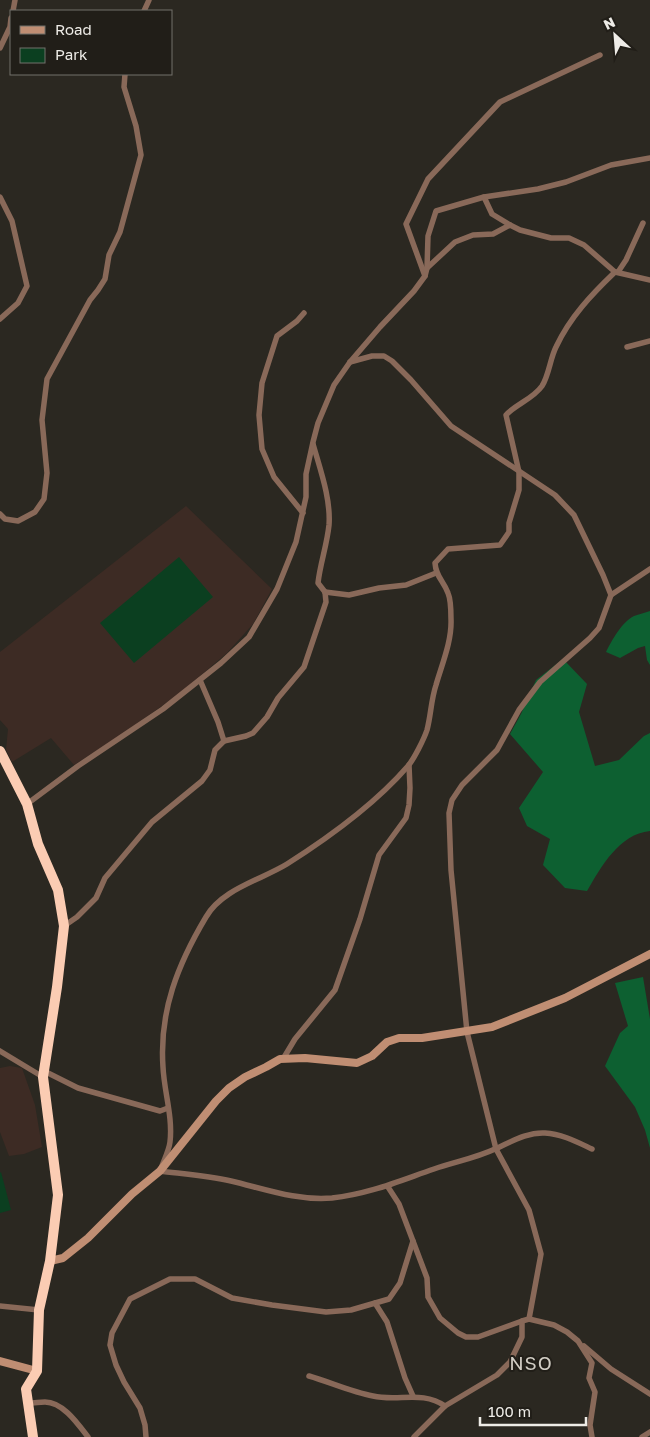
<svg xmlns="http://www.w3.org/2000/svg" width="650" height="1437" font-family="'Golos Text',sans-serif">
<rect width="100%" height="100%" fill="#2b2821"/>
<!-- education -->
<g fill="#3d2b24">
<polygon points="186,506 272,589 253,624 227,653 180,693 121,735 74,765 51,738 12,762 6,750 8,729 0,720 0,652"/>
<polygon points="10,1066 22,1068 35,1105 42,1147 24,1154 9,1156 0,1132 0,1068"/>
</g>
<!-- green -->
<g fill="#0b3f20">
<polygon points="179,557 213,597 134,663 100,623"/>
<polygon points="1,1172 11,1210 0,1213 0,1173"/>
</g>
<!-- forest -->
<g fill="#0d6031">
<path d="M650 611V665L647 660 645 646 638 648 620 658 606 652C612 640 622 622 634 616 639 614 645 613 650 611Z"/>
<path d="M563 659 587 684 579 712 595 766 619 760 644 736 650 733V831C619 834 601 867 587 891L565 888 543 865 550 839 527 826 519 808 543 772 510 734 521 714 536 680Z"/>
<polygon points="643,977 650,1019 650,1148 645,1130 635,1107 605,1066 620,1033 628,1026 615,983"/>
</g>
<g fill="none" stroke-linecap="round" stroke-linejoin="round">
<!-- street -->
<g stroke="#896959" stroke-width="5.5">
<polyline points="13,11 15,0"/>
<polyline points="144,11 149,0"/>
<polyline points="0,48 10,27 11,18"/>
<polyline points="0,197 12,221 27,286 18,303 0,319"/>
<polyline points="484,197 492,214 510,225 520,230 551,238 569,238 584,245 615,272 650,280"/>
<polyline points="427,268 455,242 473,235 493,234 510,225"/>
<polyline points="425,276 406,224 428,179 500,102 600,55"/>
<polyline points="627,347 650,341"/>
<polyline points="350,362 372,356 384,356 392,361 411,380 451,426 555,495 574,515 603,575 611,595 599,628 590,638 540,682 519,710 497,750 462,785 452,800 449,813 451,870 467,1032 496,1149 529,1210 541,1254 529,1319 522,1321 522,1337 510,1362 497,1375 445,1406 414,1437"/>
<polyline points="303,513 274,477 262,449 259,415 262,383 277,336 297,321 304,313"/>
<polyline points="0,514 5,519 18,521 35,512 44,499 47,473 42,420 47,379 90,300 98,290 105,279 109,255 120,232 141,155 136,126 124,87 125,74"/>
<polyline points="325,592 349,595 379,588 406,585 436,573"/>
<polyline points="611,595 650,569"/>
<polyline points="200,680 218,722 224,741"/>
<polyline points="27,804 78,766 163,709 221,663 249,637 277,589 296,542 306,497 306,474 313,442 318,423 334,385 350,362 380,327 414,291 425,276 427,268 428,236 436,211 484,197 538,189 566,182 611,165 650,158"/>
<path d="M64 926 77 917 96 898 105 878 152 822 202 781 210 770 215 750 224 741 246 736 253 733 267 717 278 698 304 667 326 602 325 592 318 583C320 564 327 545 329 525 331 499 320 469 313 444"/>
<polyline points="0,1051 43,1077"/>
<polyline points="283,1059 295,1039 335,990 360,919 379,855 406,818 409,805 410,788 409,765"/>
<polyline points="44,1071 78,1088 160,1111 168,1108"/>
<path d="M592 1149C577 1142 562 1134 545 1133 527 1132 511 1142 495 1149 476 1158 454 1162 434 1169 399 1181 369 1194 332 1198 297 1201 265 1189 231 1181 208 1176 184 1174 160 1171 163 1162 169 1151 170 1142 173 1117 164 1091 163 1067 159 1011 178 964 206 917 222 889 261 880 287 864 328 838 376 803 408 766 414 759 424 739 427 730 431 715 431 700 436 685 442 664 452 641 451 619 451 611 451 600 448 593 443 580 436 577 435 563L448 549 500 545 509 532V523L519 490V472L506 415C516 404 533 399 542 386 549 375 550 359 556 347 570 317 592 294 615 272H618L626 260 643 223"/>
<polyline points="413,1241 427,1278 428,1297 440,1318 458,1333 466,1337 478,1337 522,1321"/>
<polyline points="375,1303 387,1322 405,1378 413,1396"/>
<polyline points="0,1306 39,1310"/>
<polyline points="529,1319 554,1325 567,1332 578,1341 592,1363 589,1378 595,1392 590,1425 592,1437"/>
<polyline points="584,1346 611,1369 650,1394"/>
<path d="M309 1376C330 1382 351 1392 373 1396 398 1402 422 1390 445 1406"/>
<path d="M28 1403C34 1403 40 1402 45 1402 63 1402 78 1424 88 1437"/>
<polyline points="146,1437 145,1425 140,1408 124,1382 116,1365 110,1345 112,1333 130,1299 170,1279 195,1279 232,1298 272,1305 326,1312 351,1310 389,1299 400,1283 413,1241 399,1204 388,1187"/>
<polyline points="642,1437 650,1432"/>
</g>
<!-- secondary -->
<g stroke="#c08e73" stroke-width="8">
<polyline points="50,1261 63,1258 88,1238 132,1194 160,1171 216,1101 229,1088 245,1077 266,1067 280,1059 305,1058 357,1063 372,1056 387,1042 399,1038 422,1038 492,1027 565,998 650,954"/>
<polyline points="0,1361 37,1371"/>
</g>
<!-- highway -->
<polyline stroke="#fbccb3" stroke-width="10" points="0,751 27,804 38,844 58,890 64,926 57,987 43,1077 58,1195 50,1261 39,1310 37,1371 26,1389 33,1437"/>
</g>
<g text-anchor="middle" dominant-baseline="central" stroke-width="4" stroke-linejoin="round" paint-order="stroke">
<!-- quarter labels -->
<g font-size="19" letter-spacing="1" fill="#d1cdc4" stroke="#211e18">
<text x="531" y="1362">NSO</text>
</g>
</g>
<!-- legend -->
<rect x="10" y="10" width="162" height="65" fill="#211e18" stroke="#73706b"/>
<rect x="20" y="26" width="25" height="8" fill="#c08e73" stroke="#73706b"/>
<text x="55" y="35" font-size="15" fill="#eeece7">Road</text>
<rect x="20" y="48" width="25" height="15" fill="#0b3f20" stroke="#73706b"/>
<text x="55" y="60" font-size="15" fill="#eeece7">Park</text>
<!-- north arrow -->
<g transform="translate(615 35) rotate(334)" stroke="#211e18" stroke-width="4" paint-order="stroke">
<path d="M0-4L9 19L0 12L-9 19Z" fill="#eeece7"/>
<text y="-8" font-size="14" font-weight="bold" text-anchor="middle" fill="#eeece7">N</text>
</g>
<!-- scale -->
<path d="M480 1417v8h106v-8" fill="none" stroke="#eeece7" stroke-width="2.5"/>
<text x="488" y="1417" font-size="15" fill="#eeece7" stroke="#211e18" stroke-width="4" paint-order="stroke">100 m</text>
</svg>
